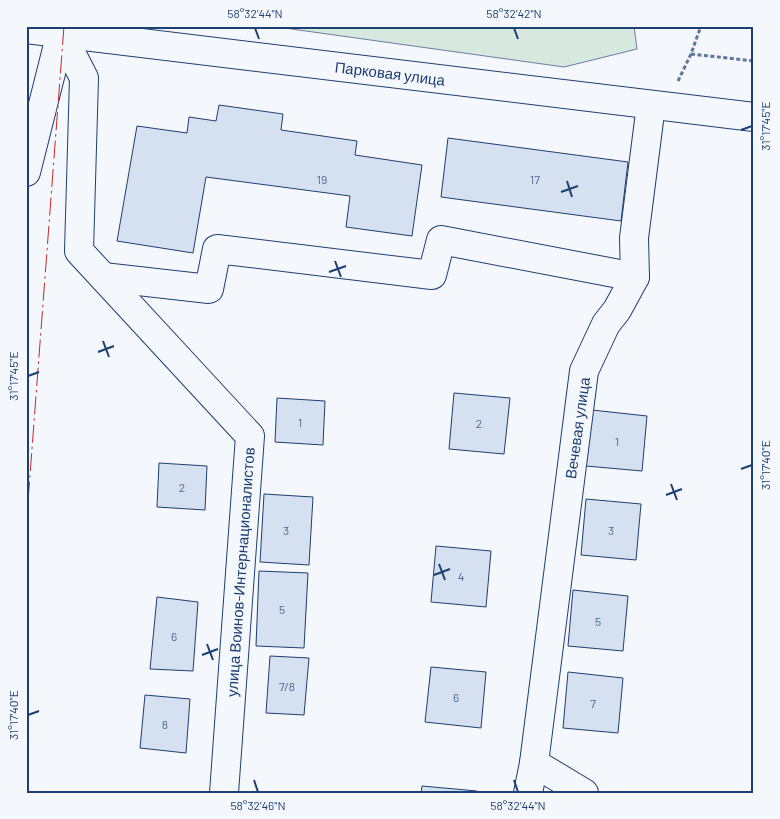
<svg xmlns="http://www.w3.org/2000/svg" width="780" height="819" font-family="Barlow,sans-serif">
<rect width="100%" height="100%" fill="#f4f7fb"/>
<!-- green -->
<polygon fill="#d7e8df" stroke="#687fa3" points="270,26 634,26 637,49 564,67"/>
<!-- building -->
<g fill="#d5e0f0" stroke="#1d3f73">
<polygon points="219,105 283,114 281,130 357,141 355,155 422,165 412,236 346,227 350,196 206,177 193,253 117,241 137,126 187,133 189,117 216,121"/>
<polygon points="448,138 628,162 621,221 441,197"/>
<polygon points="454,393 510,398 504,454 449,449"/>
<polygon points="277,398 325,401 323,445 275,442"/>
<polygon points="592,410 647,416 642,471 586,466"/>
<polygon points="159,463 207,466 205,510 157,507"/>
<polygon points="264,494 313,497 309,565 260,562"/>
<polygon points="586,499 641,504 636,560 581,555"/>
<polygon points="436,546 491,551 486,607 431,602"/>
<polygon points="259,571 308,573 304,648 256,646"/>
<polygon points="573,590 628,596 623,651 568,646"/>
<polygon points="157,597 198,602 193,671 150,669"/>
<polygon points="270,656 309,658 304,715 266,713"/>
<polygon points="431,667 486,672 481,728 425,722"/>
<polygon points="568,672 623,678 618,733 563,728"/>
<polygon points="145,695 190,699 186,753 140,748"/>
<polygon points="422,786 477,791 477,793 421,793"/>
</g>
<g fill="none" stroke-linecap="round" stroke-linejoin="round">
<defs>
<g id="minor">
<polyline points="26,29 754,117"/>
<polyline points="61,33 84,78 79,251 250,436 224,793"/>
<polyline points="26,172 61,33"/>
<polyline points="103,277 209,289 217,249 432,275 441,240 635,277"/>
<polyline points="534,763 584,793"/>
<polyline points="528,793 534,763 584,371 606,324 617,310 635,277 634,238 651,105"/>
</g>
</defs>
<!-- minor casing -->
<use href="#minor" stroke="#1d3f73" stroke-width="30"/>
<!-- path -->
<g stroke="#5e769c" stroke-width="3" stroke-dasharray="4 2.5" stroke-linecap="butt">
<polyline points="691,54 754,61"/>
<polyline points="678,81 691,54 701,26"/>
</g>
<!-- minor -->
<use href="#minor" stroke="#f4f7fb" stroke-width="28"/>
<!-- power -->
<polyline stroke="#c62828" stroke-width="1" stroke-dasharray="18 4 2.5 4" stroke-linecap="butt" points="26,528 64,26"/>
</g>
<!-- ticks -->
<path fill="none" stroke="#1d3f73" stroke-width="2" d="M255 28 259 39M514 28 518 39M741 130 752 126M567 181 572 197M561 192 578 186M335 261 341 277M329 272 346 266M103 341 109 357M98 352 114 346M28 376 39 372M741 469 752 465M671 484 677 500M666 495 682 489M439 564 445 580M434 575 450 569M207 644 213 660M202 655 218 649M28 715 39 711M254 780 258 792M514 780 518 792"/>
<g text-anchor="middle" dominant-baseline="central" stroke-width="4" stroke-linejoin="round" paint-order="stroke">
<!-- number labels -->
<g font-size="12" fill="#4b6792">
<text x="322" y="179">19</text>
<text x="535" y="179">17</text>
<text x="300" y="422">1</text>
<text x="479" y="423">2</text>
<text x="617" y="441">1</text>
<text x="182" y="487">2</text>
<text x="286" y="530">3</text>
<text x="611" y="530">3</text>
<text x="461" y="576">4</text>
<text x="282" y="609">5</text>
<text x="598" y="621">5</text>
<text x="174" y="636">6</text>
<text x="287" y="686">7/8</text>
<text x="456" y="697">6</text>
<text x="593" y="703">7</text>
<text x="165" y="724">8</text>
</g>
<!-- street labels -->
<g font-size="15" fill="#1d3f73" stroke="#f4f7fb">
<text transform="translate(390 73) rotate(7)">Парковая улица</text>
<text transform="translate(577 428) rotate(-82)">Вечевая улица</text>
<text transform="translate(240 572) rotate(-86)">улица Воинов-Интернационалистов</text>
</g>
</g>
<!-- border -->
<rect width="780" height="819" fill="none" stroke="#f4f7fb" stroke-width="55"/>
<rect x="28" y="28" width="724" height="764" fill="none" stroke="#1d3f73" stroke-width="2"/>
<g font-size="12" text-anchor="middle" fill="#1d3f73">
<text x="255" y="18">58°32'44"N</text>
<text x="514" y="18">58°32'42"N</text>
<text transform="translate(766 126) rotate(-90)" y="4">31°17'45"E</text>
<text transform="translate(14 376) rotate(-90)" y="4">31°17'45"E</text>
<text transform="translate(766 465) rotate(-90)" y="4">31°17'40"E</text>
<text transform="translate(14 715) rotate(-90)" y="4">31°17'40"E</text>
<text x="258" y="810">58°32'46"N</text>
<text x="518" y="810">58°32'44"N</text>
</g>
</svg>
